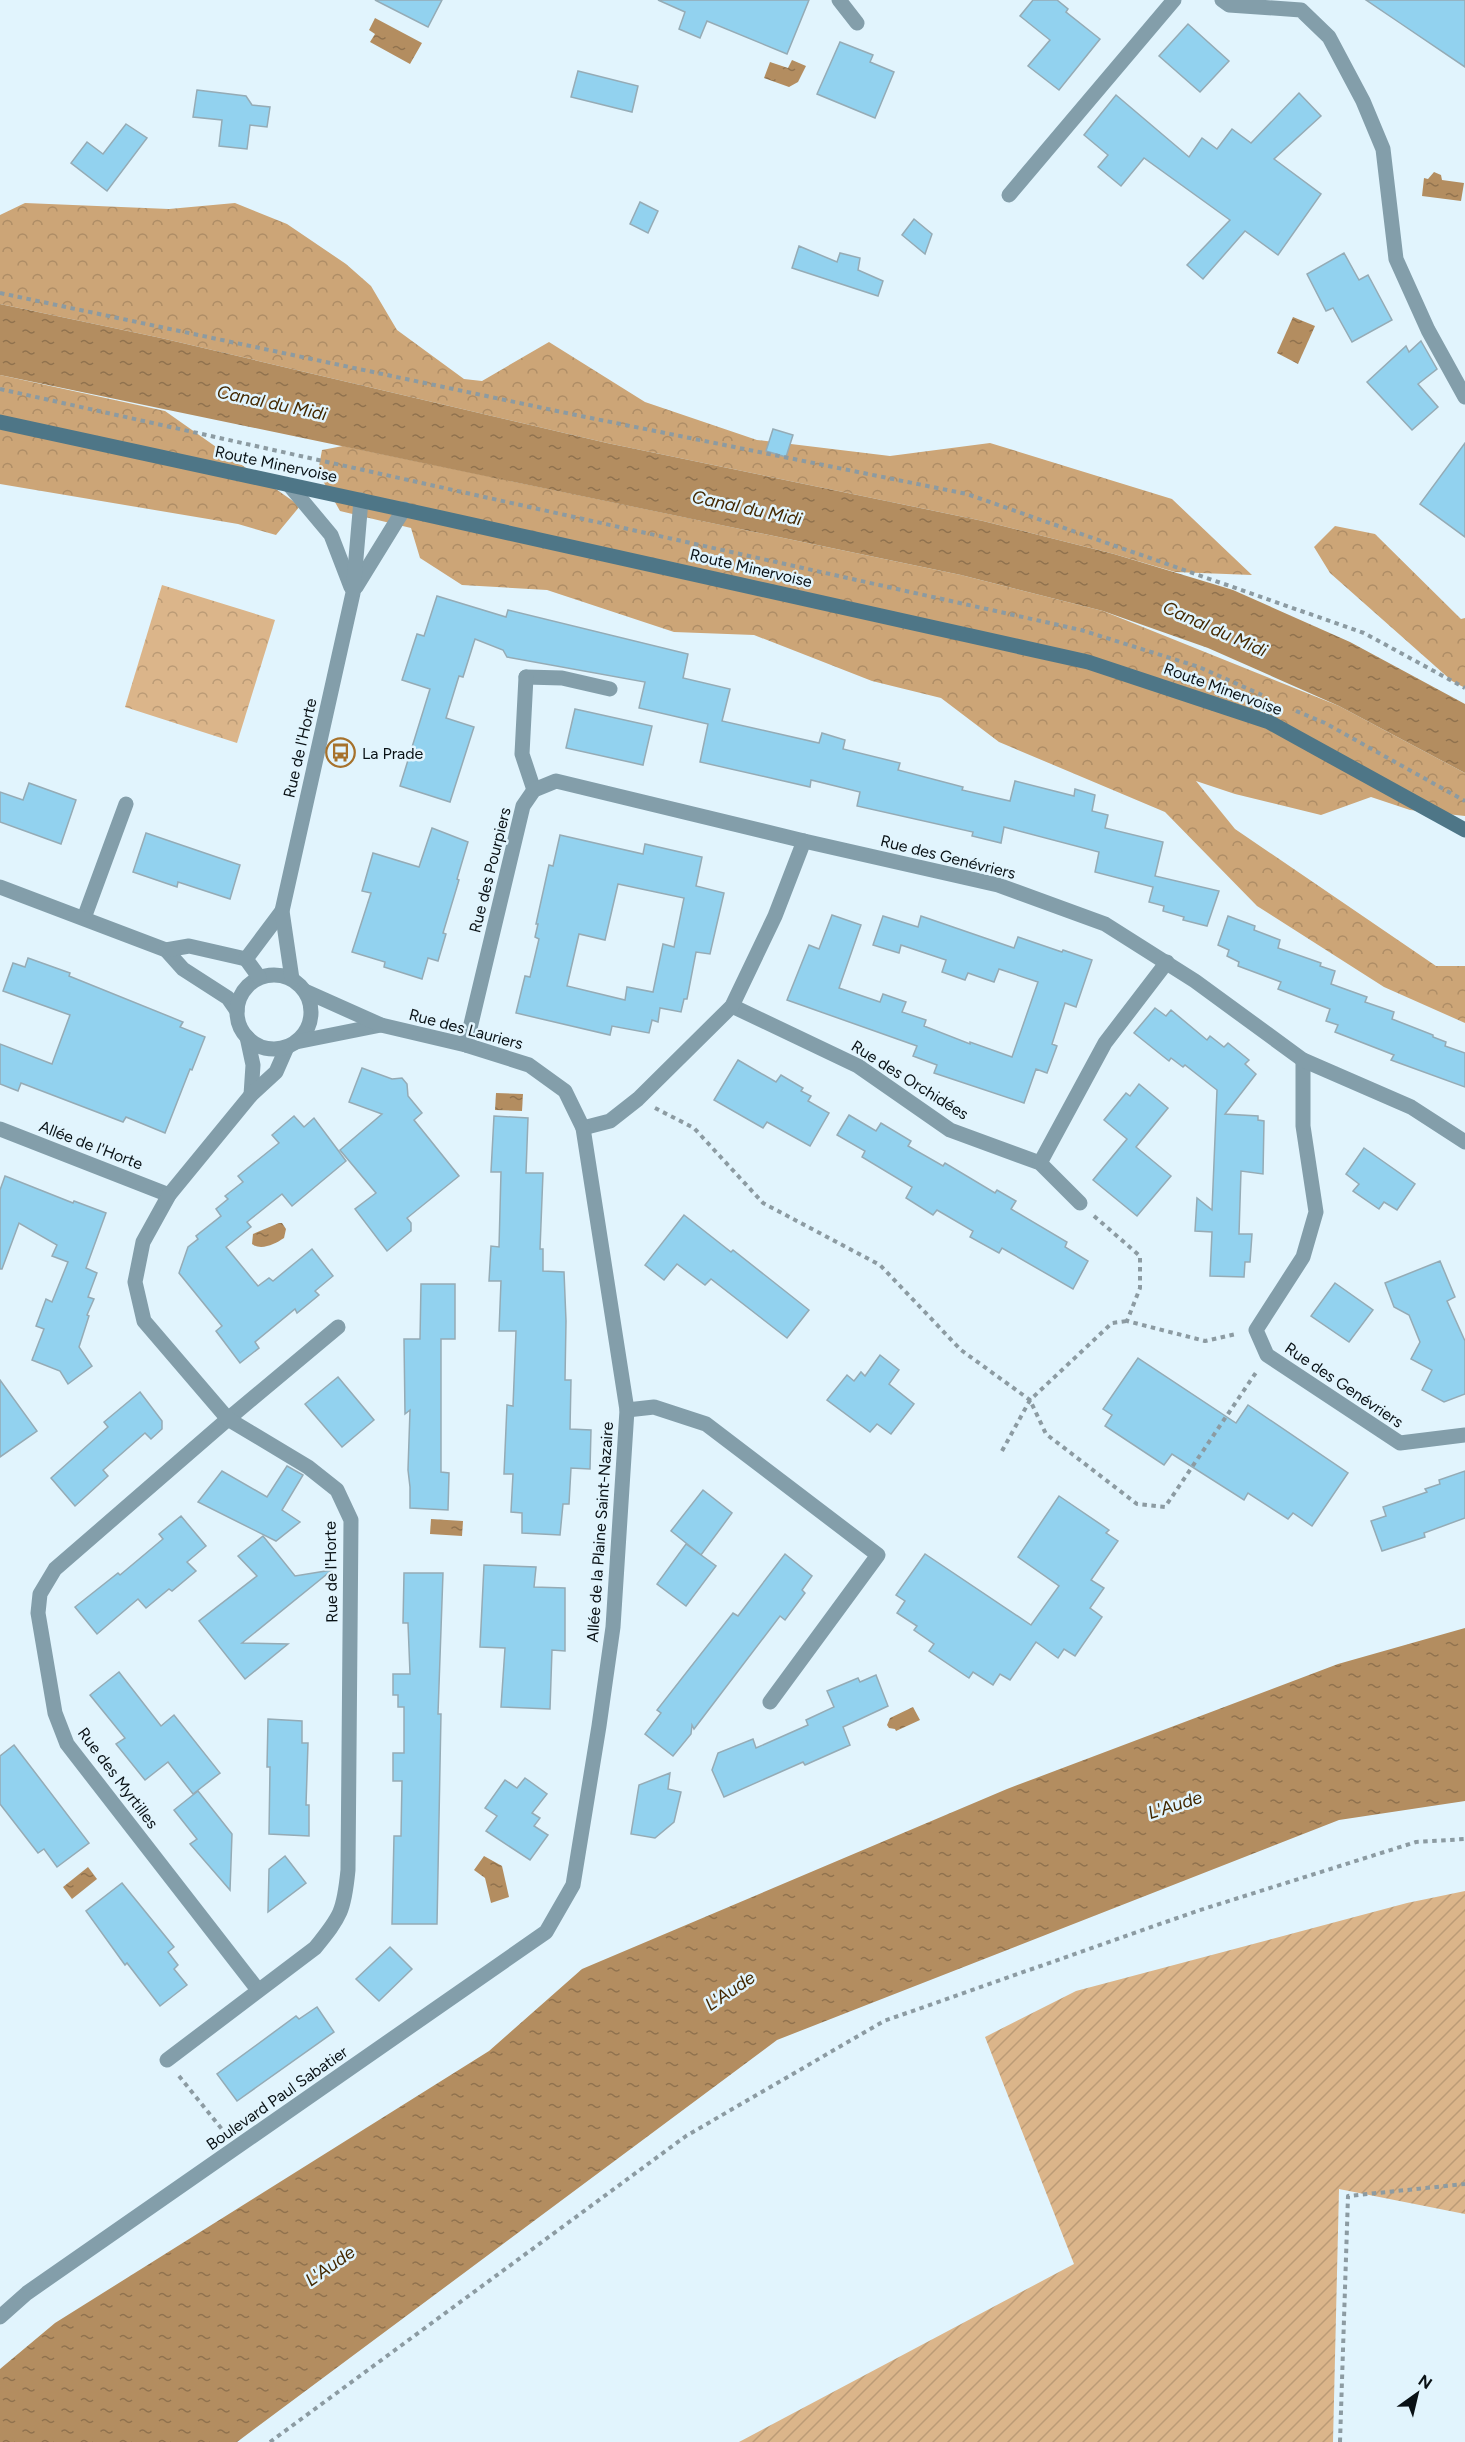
<svg xmlns="http://www.w3.org/2000/svg" width="1465" height="2442" font-family="Figtree,sans-serif">
<defs>
<pattern id="forest-crowns" width="20" height="18" patternUnits="userSpaceOnUse" patternTransform="scale(1.5)"><rect width="20" height="18" fill="#cca577"/><path d="M2 6a3 3 0 1 1 6 0M12 15a3 3 0 1 1 6 0" fill="none" stroke="#ae8d66"/></pattern>
<pattern id="park-crowns" width="20" height="18" patternUnits="userSpaceOnUse" patternTransform="scale(1.5)"><rect width="20" height="18" fill="#dbb58a"/><path d="M2 6a3 3 0 1 1 6 0M12 15a3 3 0 1 1 6 0" fill="none" stroke="#bb9b76"/></pattern>
<pattern id="garden-furrows" width="10" height="10" patternUnits="userSpaceOnUse" patternTransform="scale(1.5)"><rect width="10" height="10" fill="#dbb58a"/><path d="M-1 1l2-2M0 10L10 0M9 11l2-2" fill="none" stroke="#bb9b76"/></pattern>
<pattern id="water-ripples" width="26" height="14" patternUnits="userSpaceOnUse" patternTransform="scale(1.5)"><rect width="26" height="14" fill="#b38d60"/><path d="M2 4q2-2 4 0t4 0M15 11q2-2 4 0t4 0" fill="none" stroke="#90724e"/></pattern>
</defs>
<rect width="100%" height="100%" fill="#e1f4fd"/>
<!-- forest -->
<g fill="url(#forest-crowns)">
<polygon points="25,203 169,209 235,203 287,224 346,264 371,286 397,330 464,379 482,381 549,342 645,402 757,440 890,456 990,443 1172,499 1252,575 1175,572 1114,554 983,521 607,443 161,338 0,304 0,215"/>
<polygon points="0,375 165,411 300,506 276,535 238,524 0,484"/>
<polygon points="343,446 961,575 1103,611 1339,706 1465,773 1465,816 1410,810 1371,797 1321,815 1235,794 1196,781 1235,829 1436,966 1465,966 1465,1023 1384,987 1257,906 1165,812 999,742 941,698 872,681 754,635 674,632 547,590 462,585 420,558 411,528 340,511 318,472 322,450"/>
<polygon points="1335,526 1375,534 1461,619 1465,618 1465,688 1452,681 1330,573 1314,547"/>
</g>
<!-- park -->
<polygon fill="url(#park-crowns)" points="162,585 275,620 237,743 125,707"/>
<!-- garden -->
<polygon fill="url(#garden-furrows)" points="1465,1891 1465,2214 1339,2189 1333,2442 739,2442 1074,2264 985,2037 1076,1991 1407,1903"/>
<!-- water -->
<g fill="url(#water-ripples)">
<polygon points="375,18 422,43 410,64 370,42 375,34 369,30"/>
<polygon points="792,60 806,66 798,82 789,87 764,78 770,62 788,68"/>
<polygon points="1434,172 1441,175 1442,180 1464,183 1461,201 1422,196 1424,178 1428,179"/>
<polygon points="0,304 161,338 607,443 983,521 1114,554 1233,590 1350,642 1465,704 1465,773 1339,706 1208,648 1103,611 961,575 0,375"/>
<polygon points="1293,317 1315,326 1298,364 1277,353"/>
<polygon points="496,1093 523,1094 522,1111 495,1110"/>
<path d="M279 1223H282L286 1229 284 1238C275 1244 261 1251 252 1244L253 1234Z"/>
<polygon points="431,1519 463,1521 462,1536 430,1534"/>
<polygon points="1465,1628 1465,1801 1339,1820 777,2040 237,2442 0,2442 0,2369 55,2323 489,2051 582,1969 1007,1789 1338,1664"/>
<polygon points="913,1707 920,1720 896,1731 895,1729 889,1728 887,1725 890,1718"/>
<polygon points="484,1856 502,1866 509,1897 491,1903 485,1878 474,1870"/>
<polygon points="88,1867 97,1879 72,1899 63,1887"/>
</g>
<!-- building -->
<g fill="#92d2ef" stroke="#95abb5" stroke-width="1.5" fill-rule="evenodd">
<polygon points="375,0 442,0 428,27"/>
<polygon points="658,0 809,0 787,54 707,21 700,38 679,29 685,12"/>
<polygon points="1033,0 1057,0 1068,9 1066,12 1100,39 1059,90 1028,66 1050,40 1020,16"/>
<polygon points="1366,0 1465,0 1465,67 1397,21"/>
<polygon points="1188,24 1229,61 1200,92 1159,56"/>
<polygon points="840,42 873,55 870,62 894,72 875,118 817,94"/>
<polygon points="578,71 638,86 632,112 571,97"/>
<polygon points="197,90 246,96 252,105 270,107 267,127 250,125 247,149 219,146 222,120 193,117"/>
<polygon points="1299,93 1321,116 1274,159 1321,194 1278,255 1245,231 1203,279 1187,265 1230,220 1144,158 1121,186 1098,167 1108,155 1084,135 1116,95 1189,157 1202,138 1217,149 1232,129 1251,143"/>
<polygon points="126,124 147,138 107,191 71,163 87,142 103,154"/>
<polygon points="640,202 658,211 648,233 630,224"/>
<polygon points="914,219 932,234 925,254 902,235"/>
<polygon points="799,246 837,262 840,253 860,258 858,270 883,281 878,296 792,268"/>
<polygon points="1344,253 1359,280 1368,275 1392,320 1352,342 1333,308 1326,311 1307,274"/>
<polygon points="1421,341 1437,369 1418,384 1438,407 1412,430 1367,382 1406,346 1409,352"/>
<polygon points="773,429 793,435 786,457 766,451"/>
<polygon points="1465,443 1465,537 1420,504"/>
<polygon points="437,596 506,617 508,610 688,654 683,678 730,689 722,721 819,743 822,733 845,740 843,749 900,763 898,770 963,787 962,790 1010,801 1015,781 1074,796 1075,789 1095,795 1092,811 1108,815 1105,828 1163,842 1155,876 1219,891 1207,926 1183,920 1184,917 1163,911 1164,906 1149,902 1153,887 1095,872 1099,852 1004,827 1001,843 972,836 973,832 857,806 860,792 811,780 810,787 700,762 708,724 639,708 645,682 507,657 503,650 475,639 463,677 459,676 446,718 474,727 450,802 400,786 430,689 402,680 417,634 424,636"/>
<polygon points="575,709 652,726 643,765 566,748"/>
<polygon points="29,783 76,800 61,844 0,822 0,792 23,800"/>
<polygon points="432,828 468,842 457,879 459,880 443,933 446,934 438,961 428,958 422,979 384,967 385,962 352,952 371,893 362,891 373,853 419,867"/>
<polygon points="146,833 240,865 230,899 178,882 177,887 133,872"/>
<path d="M560 835 643 854 645 844 702 857 696 886 724 893 710 954 696 952 687 999H684L681 1012 660 1008 658 1022 652 1020 649 1033 612 1026 610 1035 516 1013 525 976 530 977 539 939 535 937 538 924H536L549 865 553 866ZM618 884 684 898 674 947 663 944 653 992 627 987 625 1000 567 986 579 934 605 940Z"/>
<polygon points="832,915 861,925 839,988 880,1002 883,994 906,1002 902,1012 926,1020 924,1026 970,1044 970,1042 1012,1057 1038,982 999,969 994,982 968,973 965,980 942,972 946,960 901,945 899,953 873,945 883,916 918,927 921,916 1014,948 1018,937 1062,952 1063,950 1092,960 1076,1007 1065,1003 1052,1044 1057,1046 1047,1073 1036,1069 1024,1103 934,1073 937,1065 913,1056 917,1046 787,1000 809,945 819,949"/>
<polygon points="1228,916 1255,926 1254,930 1280,940 1278,948 1321,963 1320,966 1335,971 1331,984 1367,997 1365,1002 1394,1012 1392,1019 1433,1035 1433,1037 1446,1042 1445,1046 1465,1053 1465,1087 1391,1060 1394,1055 1335,1032 1338,1025 1326,1021 1330,1009 1278,989 1281,982 1238,966 1239,962 1227,956 1229,950 1218,945"/>
<polygon points="28,958 70,973 69,976 183,1022 180,1027 205,1037 192,1070 190,1069 165,1133 126,1117 123,1122 21,1083 18,1091 0,1084 0,1044 52,1064 70,1015 3,991 13,963 25,967"/>
<polygon points="1155,1008 1166,1016 1171,1010 1207,1040 1210,1036 1224,1047 1228,1043 1249,1060 1245,1064 1256,1074 1225,1114 1258,1116 1258,1120 1264,1121 1263,1174 1241,1171 1239,1234 1252,1234 1250,1262 1245,1262 1244,1277 1210,1276 1212,1232 1195,1231 1197,1198 1212,1210 1217,1090 1185,1065 1183,1067 1171,1058 1169,1061 1134,1033"/>
<polygon points="738,1060 776,1082 781,1075 803,1088 801,1091 811,1096 808,1101 829,1113 810,1146 767,1122 763,1128 714,1100"/>
<polygon points="362,1068 392,1079 402,1078 407,1084 408,1096 422,1113 414,1120 459,1176 407,1218 411,1223 411,1231 387,1251 355,1209 376,1193 340,1150 382,1114 349,1102"/>
<polygon points="1139,1084 1168,1108 1136,1147 1171,1176 1137,1216 1093,1180 1127,1139 1104,1120 1126,1093 1130,1096"/>
<polygon points="849,1115 876,1131 881,1123 911,1141 908,1146 943,1166 945,1163 995,1193 997,1190 1016,1201 1011,1209 1067,1242 1065,1247 1088,1261 1073,1289 1002,1248 999,1253 970,1237 973,1231 937,1210 933,1215 906,1198 912,1187 862,1157 865,1151 837,1135"/>
<polygon points="294,1116 304,1127 314,1118 346,1161 292,1206 282,1194 247,1222 251,1227 226,1247 258,1286 269,1278 273,1281 312,1249 333,1276 315,1291 319,1295 297,1313 295,1309 255,1342 259,1348 240,1363 216,1331 222,1326 179,1273 188,1247 198,1239 196,1236 221,1216 216,1209 228,1199 225,1196 243,1182 238,1176 279,1143 272,1135"/>
<polygon points="494,1116 528,1118 526,1173 543,1173 540,1249 543,1249 543,1271 564,1272 566,1321 565,1380 571,1380 570,1429 591,1430 590,1469 571,1468 569,1504 563,1504 560,1535 522,1533 522,1513 511,1512 513,1474 504,1474 507,1405 513,1406 516,1331 499,1331 501,1281 489,1281 491,1246 499,1247 501,1172 491,1172"/>
<polygon points="1364,1148 1415,1184 1397,1210 1384,1202 1379,1209 1353,1191 1359,1184 1346,1174"/>
<polygon points="5,1176 73,1203 74,1201 106,1213 86,1268 97,1273 88,1297 94,1299 87,1315 89,1316 79,1347 92,1366 68,1384 60,1371 32,1360 44,1329 36,1326 46,1299 52,1302 68,1262 52,1256 57,1245 19,1223 2,1269 0,1269 0,1190"/>
<polygon points="684,1215 731,1252 733,1250 809,1310 787,1338 711,1279 705,1285 677,1264 664,1280 645,1265"/>
<polygon points="1440,1261 1455,1297 1447,1301 1465,1341 1465,1394 1444,1402 1422,1390 1432,1370 1411,1359 1420,1342 1409,1315 1394,1307 1385,1283"/>
<polygon points="1335,1283 1373,1310 1349,1342 1311,1316"/>
<polygon points="421,1284 455,1284 455,1339 441,1339 441,1472 449,1473 448,1510 410,1508 410,1487 408,1470 410,1410 405,1414 404,1339 420,1339"/>
<polygon points="880,1355 899,1370 889,1384 914,1404 891,1434 877,1424 870,1432 827,1400 847,1375 854,1381 861,1372 865,1376"/>
<polygon points="1138,1358 1236,1423 1248,1405 1348,1473 1312,1526 1293,1513 1288,1519 1248,1493 1244,1500 1172,1454 1164,1465 1105,1426 1112,1415 1103,1409"/>
<polygon points="338,1377 374,1420 342,1447 305,1404"/>
<polygon points="0,1380 37,1431 0,1457"/>
<polygon points="140,1392 162,1421 162,1429 151,1439 145,1433 103,1470 108,1476 75,1506 51,1478 108,1427 104,1422"/>
<polygon points="287,1466 303,1475 282,1510 300,1522 276,1541 198,1502 222,1471 267,1497"/>
<polygon points="1465,1471 1465,1518 1424,1533 1425,1537 1382,1551 1371,1521 1386,1516 1383,1507 1427,1492 1425,1489 1440,1484 1439,1480"/>
<polygon points="703,1490 732,1513 701,1555 671,1531"/>
<polygon points="1059,1496 1109,1530 1106,1533 1118,1541 1091,1580 1104,1588 1090,1608 1102,1617 1075,1656 1064,1649 1058,1658 1036,1642 1010,1680 1000,1674 993,1685 973,1672 969,1678 929,1651 934,1644 914,1630 917,1626 897,1613 905,1601 896,1595 925,1554 1031,1625 1059,1586 1018,1557"/>
<polygon points="181,1516 206,1546 187,1562 196,1571 172,1591 169,1589 146,1608 138,1599 97,1634 75,1607 118,1573 120,1575 163,1539 159,1534"/>
<polygon points="263,1536 295,1576 332,1570 242,1643 288,1644 245,1679 199,1621 257,1576 238,1556"/>
<polygon points="686,1544 716,1566 686,1606 657,1584"/>
<polygon points="785,1554 812,1576 802,1590 805,1593 785,1620 780,1616 694,1729 692,1725 691,1734 673,1756 645,1734 661,1713 657,1710 733,1613 738,1616"/>
<polygon points="484,1565 536,1567 534,1587 565,1588 565,1651 552,1650 550,1709 501,1707 505,1648 480,1647"/>
<polygon points="404,1573 443,1573 438,1714 441,1714 437,1924 392,1924 394,1836 401,1836 402,1781 393,1781 393,1753 404,1753 404,1707 398,1707 398,1695 393,1695 393,1674 410,1674 408,1623 403,1623"/>
<polygon points="119,1672 161,1726 174,1715 220,1773 193,1794 168,1762 145,1780 116,1744 125,1738 90,1695"/>
<polygon points="876,1675 888,1706 843,1727 850,1745 805,1765 803,1762 724,1797 712,1770 718,1753 753,1739 756,1748 808,1725 806,1720 834,1707 827,1691 858,1678 860,1682"/>
<polygon points="268,1719 302,1721 302,1743 308,1743 306,1805 309,1805 309,1836 269,1834 270,1767 267,1767"/>
<polygon points="14,1745 89,1843 57,1867 44,1849 38,1853 0,1804 0,1756"/>
<polygon points="670,1773 668,1789 681,1792 674,1822 655,1838 631,1834 639,1785"/>
<polygon points="525,1778 547,1794 532,1813 540,1818 534,1826 548,1835 530,1860 486,1831 497,1816 485,1808 505,1780 517,1788"/>
<polygon points="198,1791 232,1834 230,1890 190,1844 197,1839 174,1810"/>
<polygon points="285,1856 306,1883 268,1912 269,1869"/>
<polygon points="122,1883 174,1947 168,1952 178,1965 174,1969 187,1985 160,2006 127,1963 125,1965 86,1911"/>
<polygon points="390,1947 412,1969 379,2001 356,1979"/>
<polygon points="317,2007 334,2032 237,2101 217,2074 296,2016 299,2019"/>
</g>
<g fill="none" stroke-linecap="round" stroke-linejoin="round">
<!-- path -->
<g stroke="#8c9ba2" stroke-width="4" stroke-dasharray="4.5 4.5" stroke-linecap="butt">
<polyline points="0,293 576,415 967,494 1364,633 1465,688"/>
<polyline points="0,389 1081,630 1199,667 1262,695"/>
<polyline points="1296,711 1325,723 1465,801"/>
<polyline points="655,1108 694,1128 763,1203 880,1265 961,1350 1030,1400 1112,1323 1127,1321"/>
<polyline points="1094,1216 1140,1256 1140,1288 1127,1321 1205,1341 1236,1334"/>
<polyline points="1002,1451 1030,1400 1046,1434 1137,1504 1165,1507 1257,1371"/>
<polyline points="179,2076 225,2133"/>
<polyline points="270,2442 686,2136 884,2021 1197,1911 1416,1842 1465,1839"/>
<polyline points="1340,2442 1348,2196 1465,2184"/>
</g>
<!-- service -->
<g stroke="#839eaa" stroke-width="15">
<polyline points="839,0 857,23"/>
<polyline points="1009,195 1174,0"/>
<polyline points="526,677 562,678 610,689"/>
<polyline points="84,918 126,804"/>
</g>
<!-- minor -->
<g stroke="#839eaa" stroke-width="15">
<polyline points="1222,0 1229,5 1301,10 1329,37 1363,101 1383,149 1396,259 1428,330 1465,397"/>
<polyline points="526,677 522,754 534,790"/>
<polyline points="0,887 166,950 183,969 228,998 237,1011"/>
<polyline points="166,950 189,946 246,959"/>
<polyline points="732,1006 858,1066 950,1130 1040,1163 1080,1203"/>
<polyline points="247,1037 253,1065 251,1095"/>
<polyline points="466,1045 523,806 534,790 556,781 804,841"/>
<polyline points="1303,1060 1303,1126 1316,1212 1303,1257 1256,1330 1267,1355 1400,1443 1465,1435"/>
<polyline points="583,1128 610,1121 638,1099 732,1006 775,916 804,841 998,885 1105,924 1195,981 1303,1060 1411,1107 1465,1142"/>
<polyline points="0,1129 169,1195"/>
<polyline points="1040,1163 1105,1043 1167,962"/>
<polyline points="627,1410 654,1407 706,1424 878,1555 770,1702"/>
<polyline points="258,1990 67,1744 55,1713 38,1613 40,1594 55,1569 228,1419 338,1327"/>
<path d="M167 2060 315 1948C341 1916 344 1911 348 1870L351 1520 337 1490 308 1467 228 1419 144 1321 135 1282 143 1242 169 1195 251 1095 276 1072 287 1047"/>
</g>
<!-- tertiary -->
<g stroke="#839eaa" stroke-width="15">
<polyline points="290,486 331,535 351,587"/>
<polyline points="356,587 404,509"/>
<circle cx="274" cy="1012" r="37"/>
<polyline points="259,977 246,959 282,911"/>
<polyline points="292,979 282,911 353,593 361,500"/>
<polyline points="296,1042 381,1025"/>
<polyline points="0,2317 27,2293 546,1932 573,1885 599,1726 613,1627 627,1410 583,1128 565,1091 529,1065 466,1045 381,1025 305,991"/>
</g>
<!-- secondary -->
<polyline stroke="#4e7687" stroke-width="15" points="0,422 419,513 1088,662 1269,722 1465,830"/>
</g>
<!-- icons -->
<defs>
<symbol id="bus-ring" viewBox="-11 -11 22 22"><circle r="9.5" fill="#e1f4fd" stroke="#a6712b" stroke-width="1.5"/><path d="M-5-6H5V4H4V6H2V4H-2V6H-4V4H-5ZM-3.5-4V0h7V-4ZM-3.5 1.2v1.5H-2V1.2ZM2 1.2v1.5H3.5V1.2Z" fill="#a6712b"/></symbol>
</defs>
<g fill-rule="evenodd">
<use href="#bus-ring" x="324" y="736" width="33" height="33"/>
</g>
<g text-anchor="middle" dominant-baseline="central" stroke-width="5" stroke-linejoin="round" paint-order="stroke">
<!-- street labels -->
<g font-size="16" fill="#091115" stroke="#e1f4fd">
<text transform="translate(276 464) rotate(12)">Route Minervoise</text>
<text transform="translate(751 568) rotate(13)">Route Minervoise</text>
<text transform="translate(1223 689) rotate(20)">Route Minervoise</text>
<text transform="translate(300 748) rotate(-77)">Rue de l'Horte</text>
<text transform="translate(948 857) rotate(14)">Rue des Genévriers</text>
<text transform="translate(490 870) rotate(-76)">Rue des Pourpiers</text>
<text transform="translate(466 1029) rotate(15)">Rue des Lauriers</text>
<text transform="translate(910 1080) rotate(32)">Rue des Orchidées</text>
<text transform="translate(91 1145) rotate(21)">Allée de l'Horte</text>
<text transform="translate(1344 1385) rotate(34)">Rue des Genévriers</text>
<text transform="translate(600 1532) rotate(-86)">Allée de la Plaine Saint-Nazaire</text>
<text transform="translate(331 1572) rotate(-91)">Rue de l'Horte</text>
<text transform="translate(118 1778) rotate(53)">Rue des Myrtilles</text>
<text transform="translate(277 2098) rotate(-35)">Boulevard Paul Sabatier</text>
</g>
<!-- poi labels -->
<g font-size="16" fill="#091115" stroke="#e1f4fd" text-anchor="start">
<text x="362" y="753">La Prade</text>
</g>
<!-- water labels -->
<g font-size="18" font-style="italic" fill="#432801" stroke="#e1f4fd">
<text transform="translate(272 403) rotate(12)">Canal du Midi</text>
<text transform="translate(747 508) rotate(12)">Canal du Midi</text>
<text transform="translate(1215 629) rotate(24)">Canal du Midi</text>
<text transform="translate(1175 1805) rotate(-18)">L'Aude</text>
<text transform="translate(730 1991) rotate(-34)">L'Aude</text>
<text transform="translate(330 2266) rotate(-35)">L'Aude</text>
</g>
</g>
<!-- north arrow -->
<g transform="translate(1417 2394) rotate(34)" stroke="#e1f4fd" stroke-width="4.5" paint-order="stroke">
<path d="M0-4.5L10 22L0 15L-10 22Z" fill="#091115"/>
<text y="-9" font-size="16" font-weight="bold" text-anchor="middle" fill="#091115">N</text>
</g>
</svg>
